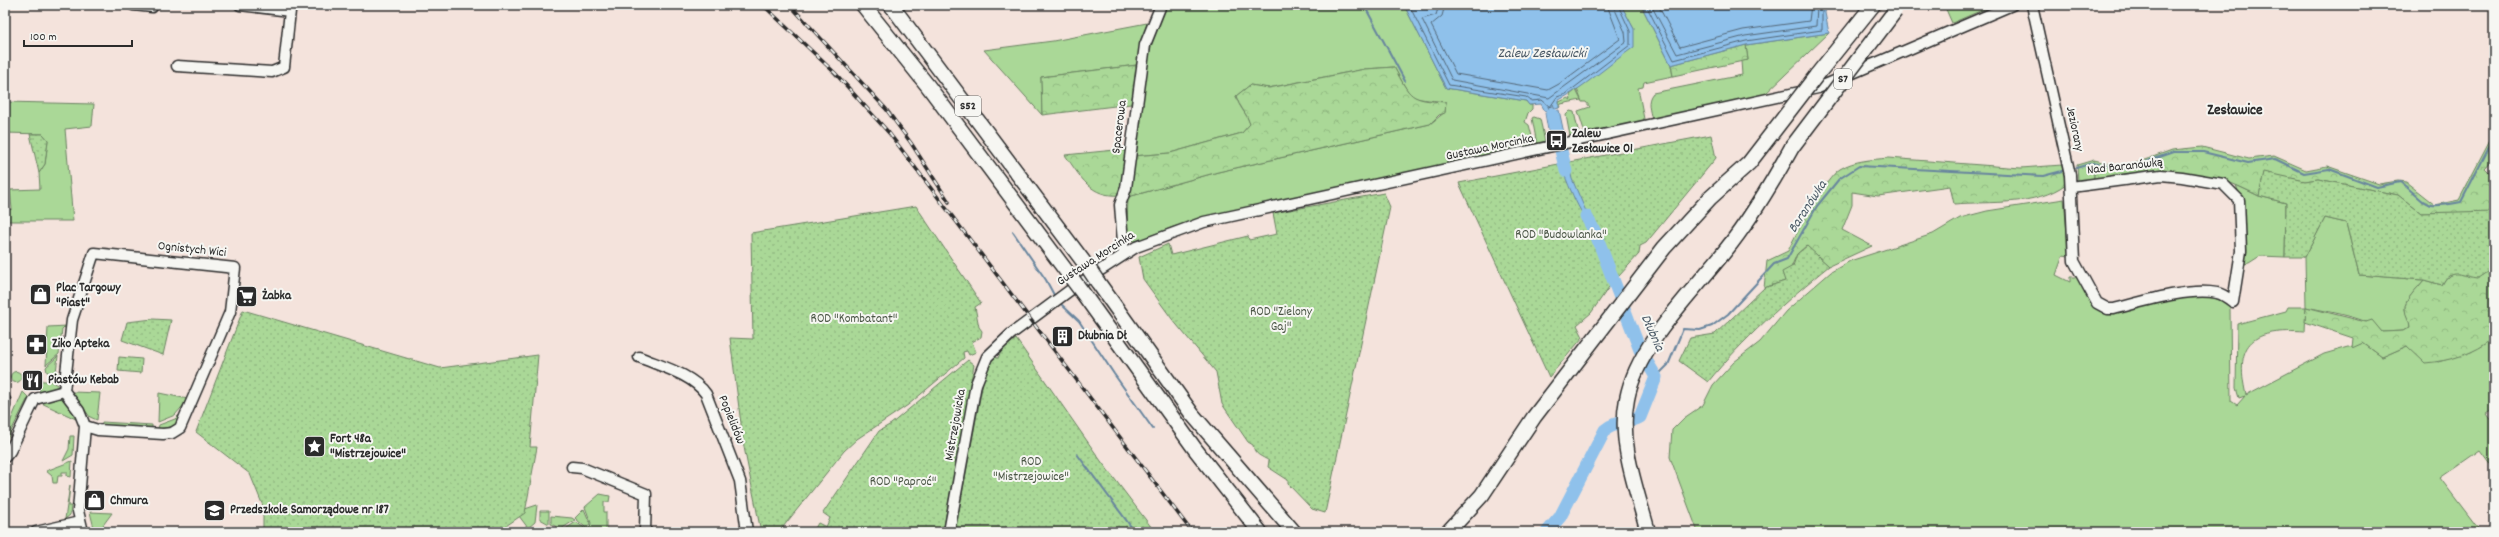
<svg xmlns="http://www.w3.org/2000/svg" width="2499" height="537" font-family="Dekko,sans-serif">
<defs>
<pattern id="forest-crowns" width="20" height="18" patternUnits="userSpaceOnUse"><rect width="20" height="18" fill="#aad897"/><path d="M2 6a3 3 0 1 1 6 0M12 15a3 3 0 1 1 6 0" fill="none" stroke="#92ba82"/></pattern>
<pattern id="park-dots" width="8" height="8" patternUnits="userSpaceOnUse"><rect width="8" height="8" fill="#aad897"/><path d="M2 2h.1M6 6h.1" fill="none" stroke="#92ba82" stroke-width="1.8" stroke-linecap="round"/></pattern>
</defs>
<rect width="100%" height="100%" fill="#f4e3dc"/>
<filter id="ink" filterUnits="userSpaceOnUse"><feTurbulence type="fractalNoise" baseFrequency=".025" numOctaves="2"/><feDisplacementMap in="SourceGraphic" scale="8" xChannelSelector="R" yChannelSelector="G"/><feConvolveMatrix kernelMatrix="1 2 1 2 8 2 1 2 1" color-interpolation-filters="sRGB"/></filter>
<g filter="url(#ink)">
<!-- grass -->
<g fill="#aad897" stroke="#6a8261">
<path d="M1163 5H1404L1446 88 1526 101 1529 105H1532V109L1528 113 1525 122 1529 125 1534 144 1215 215 1173 227 1134 242 1132 238 1126 239 1125 228H1127L1128 197 1218 172 1430 124 1445 112 1446 102C1407 97 1414 103 1394 67L1365 69 1268 88 1250 85 1236 96C1239 108 1247 113 1250 124L1242 133 1170 153 1133 156 1147 56Z"/>
<polygon points="1621,5 1641,5 1671,65 1673,76 1644,82 1643,87 1638,88 1644,119 1643,123 1585,133 1578,111 1590,107 1586,102 1582,102 1577,89 1634,29"/>
<polygon points="1947,5 1994,5 1952,23 1945,7"/>
<polygon points="1147,23 1137,65 1041,77 1042,115 984,50 1053,41"/>
<path d="M1829 33 1763 96 1652 120C1650 110 1646 101 1653 93L1742 75 1741 61 1748 60 1746 45Z"/>
<polygon points="1576,90 1581,100 1561,104 1559,108 1559,102 1568,98 1571,100 1570,95"/>
<polygon points="5,102 94,104 92,126 65,129 73,221 5,221 5,211 12,209 10,190 40,189 39,173 45,164 48,140 43,134 5,133"/>
<polygon points="1570,111 1574,112 1579,135 1570,136 1566,115"/>
<polygon points="1534,117 1540,119 1545,142 1537,144 1532,118"/>
<polygon points="2094,160 2094,179 2078,181 2077,165"/>
<polygon points="2236,185 2259,196 2286,203 2285,257 2260,256 2249,263 2243,264 2241,199"/>
<path d="M2064 199 2069 256 2063 255 2056 275 2070 282V277H2077L2100 309 2185 296 2224 297 2230 308 2231 401 2237 405 2245 396 2239 398 2236 388 2237 324 2286 311 2288 307H2306L2305 257 2325 218 2346 223 2359 275 2424 280C2418 288 2404 300 2405 309 2406 316 2410 320 2410 327L2403 331 2382 332C2372 318 2324 311 2306 307L2305 332C2255 329 2233 340 2246 395L2324 354 2363 343 2382 357 2407 346 2438 362 2471 352 2494 338V409L2486 414 2494 425V469L2480 450 2440 478 2481 532H1698L1670 457 1672 430 1684 418 1703 405 1713 385 1734 362 1760 342 1786 311 1831 272 1850 261 1933 234 1960 218 1987 211Z"/>
<polygon points="67,326 67,329 64,327 62,329 59,354 46,365 48,327"/>
<polygon points="58,356 56,372 61,376 47,372 46,367"/>
<circle cx="16" cy="377" r="5.5"/>
<polygon points="41,376 42,381 50,381 59,386 39,394"/>
<polygon points="23,392 30,399 27,400 5,443 5,434"/>
<polygon points="72,392 100,393 97,420 90,417"/>
<polygon points="159,393 188,399 187,401 175,415 158,422"/>
<polygon points="62,394 78,420 37,401"/>
<polygon points="181,413 182,417 175,426 158,429 159,425 175,419"/>
<polygon points="102,422 152,425 152,429 102,426"/>
<polygon points="70,436 74,436 73,455 63,461 69,449"/>
<polygon points="72,461 71,477 67,476 67,472 62,472 62,476 58,476 57,483 53,483 52,476 46,471"/>
<polygon points="70,485 68,506 71,506 70,515 65,519"/>
<polygon points="600,494 610,496 609,502 604,502 604,512 606,512 606,532 592,532 589,530 591,523 585,507"/>
<polygon points="537,505 535,522 528,528 516,512"/>
<polygon points="584,509 590,523 587,529 575,518"/>
<polygon points="540,511 549,511 549,524 540,519"/>
<polygon points="90,512 112,513 98,532 95,532"/>
<polygon points="551,516 572,518 575,520 561,529 551,524"/>
<polygon points="576,522 587,530 586,532 564,530"/>
</g>
<!-- forest -->
<g fill="url(#forest-crowns)" stroke="#6a8261">
<polygon points="1746,45 1748,60 1673,76 1671,65"/>
<polygon points="1137,65 1131,104 1042,115 1041,77"/>
<path d="M1394 67C1411 98 1409 100 1446 102L1445 113 1439 115 1430 124 1218 172 1128 197 1133 156 1170 153 1242 133 1250 124C1247 113 1239 107 1236 96L1250 85 1269 88 1365 69Z"/>
<path d="M2494 133V158L2485 168 2494 177V212L2421 213 2398 195 2318 179 2305 181 2264 173 2259 196C2247 190 2235 184 2222 180 2180 167 2137 174 2094 179V160L2116 165 2128 166 2172 150 2202 147 2249 159 2274 156 2306 170 2327 166 2379 184 2398 181 2406 182 2435 205 2459 200Z"/>
<path d="M1125 149 1121 195C1090 198 1081 177 1065 155Z"/>
<path d="M1888 158 2021 168 2062 165 2066 184C2035 207 1990 201 1954 204L1950 186 1878 196 1852 192V205L1842 230 1872 246 1829 266 1806 246 1797 254 1785 281 1764 288 1767 261 1788 251C1795 235 1826 177 1840 169 1855 160 1871 160 1888 158Z"/>
<path d="M2494 229V338C2474 354 2450 361 2425 363L2407 346 2382 357 2363 343 2352 348 2353 338 2305 322 2306 307 2366 322 2372 320 2382 332 2403 331 2410 327C2410 320 2405 316 2405 309 2404 300 2418 288 2424 280L2442 285C2449 271 2458 271 2471 277Z"/>
</g>
<!-- park -->
<g fill="url(#park-dots)" stroke="#6a8261">
<polygon points="30,134 43,134 48,140 45,164 39,173"/>
<polygon points="1711,135 1716,158 1646,243 1640,246 1639,254 1609,287 1591,313 1577,325 1583,337 1549,377 1459,183"/>
<path d="M2264 172 2305 181 2318 179 2398 195 2421 213 2493 211 2494 229 2490 270 2478 278C2462 277 2451 266 2442 285L2424 280 2359 275 2346 223 2325 218 2305 257H2285L2286 203 2259 196Z"/>
<path d="M1384 193 1390 207 1325 513 1312 509 1288 484V480L1268 467 1269 461C1262 456 1254 455 1253 445L1248 442 1222 404 1216 372 1172 319 1143 279 1139 257 1168 244 1171 255 1248 236 1249 240 1277 234 1273 213Z"/>
<polygon points="916,206 981,303 975,307 979,327 982,331 981,337 972,342 976,352 969,355 967,351 963,352 964,358 908,405 857,439 844,451 779,532 761,532 744,447 730,338 753,339 751,233"/>
<path d="M1807 246 1829 266C1789 298 1740 342 1708 382L1679 361 1690 338 1715 334 1764 288 1785 281 1782 272 1793 266 1797 254Z"/>
<polygon points="243,310 440,368 538,355 530,447 537,447 525,513 497,532 263,532 263,506 250,474 196,432"/>
<polygon points="153,319 171,320 163,355 122,340 127,322"/>
<polygon points="1016,339 1101,461 1155,532 955,532 985,371 994,357 998,358 1002,350"/>
<polygon points="119,357 142,359 141,373 118,371"/>
<polygon points="968,360 974,365 943,532 813,532 818,523 826,527 830,518 823,513 879,431 891,424"/>
</g>
<!-- water -->
<g fill="#8fc1eb" stroke="#67859e">
<path d="M1404 5H1420L1427 9 1430 8 1429 5H1621L1634 29V47C1611 63 1582 89 1559 100V108L1555 109 1553 104V111L1550 112 1548 106 1549 110 1545 111 1541 104 1529 105 1526 101 1446 88Z"/>
<polygon points="1641,5 1826,5 1825,13 1829,33 1746,45 1671,65"/>
<polygon points="1559,110 1565,138 1550,141 1545,113 1554,115 1559,138 1555,111"/>
<path d="M1566 153 1572 179 1595 232C1577 210 1567 182 1557 155Z"/>
</g>
<g fill="none" stroke-linecap="round" stroke-linejoin="round">
<!-- shore -->
<g stroke="#536778" stroke-width="1">
<polyline points="1409,5 1449,85 1526,97 1531,101 1542,100 1550,107 1557,97 1566,94 1630,45 1630,31 1618,5"/>
<polyline points="1439,5 1436,15 1422,19 1452,80 1549,98 1626,42 1625,32 1613,5"/>
<polyline points="1445,5 1442,16 1431,25 1456,74 1548,90 1559,84 1620,39 1607,5"/>
<polyline points="1646,5 1674,60 1746,41 1822,30 1822,5"/>
<polyline points="1651,5 1677,54 1745,36 1816,26 1817,5"/>
<polyline points="1658,5 1680,47 1743,30 1809,21 1811,5"/>
<polygon points="1551,118 1558,120 1559,135 1553,135 1549,120"/>
</g>
<!-- stream -->
<g stroke="#67859e" stroke-width="2">
<polyline points="1364,5 1405,81"/>
<path d="M2076 168 2093 163 2125 169 2174 152H2203L2248 163 2275 159 2304 173 2329 169 2377 187 2400 182C2430 204 2420 210 2461 202L2494 138"/>
<polyline points="1013,232 1046,280 1054,295"/>
<polyline points="1062,305 1079,321 1114,374 1153,429"/>
<polyline points="1656,377 1668,365 1683,329 1700,330 1712,326 1728,314 1774,264 1787,259 1817,206 1839,179 1859,166 2043,176 2062,171"/>
<polyline points="1077,454 1135,532"/>
</g>
<!-- river -->
<g stroke="#8fc1eb" stroke-width="13">
<polyline points="1552,114 1566,171"/>
<path d="M1547 532 1560 517 1605 430C1616 420 1629 424 1640 417L1656 377 1640 350 1595 232 1586 216"/>
</g>
<defs>
<g id="minor">
<polyline points="133,5 152,7 153,5"/>
<path d="M2032 5 2070 175 2074 261 2097 303 2108 309H2114C2142 302 2189 287 2217 293 2223 294 2228 298 2233 302L2241 251 2239 200 2223 184 2182 177 2161 175 2071 187"/>
<polyline points="177,66 272,72 284,67 290,11 240,5"/>
<polyline points="1124,254 1120,205 1126,188 1145,45 1161,5"/>
<path d="M639 357C660 366 692 374 706 394L740 481 747 532"/>
<polyline points="5,400 5,406"/>
<polyline points="5,457 10,451 35,399 64,391"/>
<polyline points="572,467 582,468 646,494 645,532"/>
<polyline points="36,532 80,522"/>
<polyline points="83,532 78,511 85,426 79,411 64,391 72,320 94,253 235,268 230,312 180,428 172,433 163,434 98,430 85,426"/>
<polyline points="949,532 976,384 987,357 1011,334 1073,288 1136,247 1204,222 1818,88 2012,5"/>
</g>
<g id="highway">
<polyline points="863,5 928,86 1073,280"/>
<polyline points="891,5 1089,269"/>
<polyline points="1816,76 1873,5"/>
<polyline points="1097,281 1192,414 1294,532"/>
<polyline points="1082,292 1195,449 1260,532"/>
<polyline points="1448,532 1482,495 1534,417 1664,248 1710,198 1749,163"/>
<path d="M1648 532C1637 490 1618 443 1627 399 1637 345 1692 293 1725 251 1751 219 1772 183 1792 147"/>
</g>
</defs>
<!-- minor casing -->
<use href="#minor" stroke="#2b2b2b" stroke-width="13"/>
<!-- highway casing -->
<use href="#highway" stroke="#2b2b2b" stroke-width="17"/>
<!-- minor -->
<use href="#minor" stroke="#f6f6f2" stroke-width="10"/>
<!-- highway -->
<use href="#highway" stroke="#f6f6f2" stroke-width="14"/>
<defs>
<g id="rail">
<polyline points="763,5 835,73 889,133 1192,532"/>
<polyline points="790,5 886,109 911,143 949,202"/>
</g>
</defs>
<!-- rail casing -->
<use href="#rail" stroke="#2b2b2b" stroke-width="3.5"/>
<!-- rail -->
<use href="#rail" stroke="#f6f6f2" stroke-width="2" stroke-dasharray="6" stroke-linecap="butt"/>
<defs>
<g id="highway-bridge">
<polyline points="1792,147 1895,11"/>
<polyline points="1749,163 1816,76"/>
<polyline points="1089,269 1097,281"/>
<polyline points="1073,280 1082,292"/>
</g>
</defs>
<!-- highway-bridge casing -->
<use href="#highway-bridge" stroke="#2b2b2b" stroke-width="17" stroke-linecap="butt"/>
<!-- highway-bridge -->
<use href="#highway-bridge" stroke="#f6f6f2" stroke-width="14"/>
</g>
</g>
<!-- icons -->
<defs>
<symbol id="bus-square" viewBox="-11 -11 22 22"><rect x="-9" y="-9" width="18" height="18" rx="4" fill="#2b2b2b" stroke="#f6f6f2"/><path d="M-5-6H5V4H4V6H2V4H-2V6H-4V4H-5ZM-3.5-4V0h7V-4ZM-3.5 1.2v1.5H-2V1.2ZM2 1.2v1.5H3.5V1.2Z" fill="#fff"/></symbol>
<symbol id="shop-square" viewBox="-11 -11 22 22"><rect x="-9" y="-9" width="18" height="18" rx="4" fill="#2b2b2b" stroke="#f6f6f2"/><path d="M-5-2.5h2.3a2.7 3.5 0 0 1 5.4 0H5L5.5 6h-11ZM-1.5-2.5h3a1.5 2.3 0 0 0-3 0Z" fill="#fff"/></symbol>
<symbol id="supermarket-square" viewBox="-11 -11 22 22"><rect x="-9" y="-9" width="18" height="18" rx="4" fill="#2b2b2b" stroke="#f6f6f2"/><path d="M-6-5.5h2.5l.6 2H6L4.5 2H-2.5L-4.4-4H-6ZM-1.5 3.2a1.3 1.3 0 1 0 .1 0ZM3 3.2a1.3 1.3 0 1 0 .1 0Z" fill="#fff"/></symbol>
<symbol id="building-square" viewBox="-11 -11 22 22"><rect x="-9" y="-9" width="18" height="18" rx="4" fill="#2b2b2b" stroke="#f6f6f2"/><path d="M-4-6H4V6H1V3H-1V6H-4ZM-2.5-4.3h1.7v1.8h-1.7ZM.8-4.3h1.7v1.8H.8ZM-2.5-1h1.7V.8h-1.7ZM.8-1h1.7V.8H.8Z" fill="#fff"/></symbol>
<symbol id="pharmacy-square" viewBox="-11 -11 22 22"><rect x="-9" y="-9" width="18" height="18" rx="4" fill="#2b2b2b" stroke="#f6f6f2"/><path d="M-2-6h4v4h4v4h-4v4h-4v-4h-4v-4h4Z" fill="#fff"/></symbol>
<symbol id="restaurant-square" viewBox="-11 -11 22 22"><rect x="-9" y="-9" width="18" height="18" rx="4" fill="#2b2b2b" stroke="#f6f6f2"/><path d="M-5-6h1v4h1v-4h1v4h1v-4h1v5L-1.5 .5V6h-2V.5L-5-1ZM5-6V6H3V1.5H1.5Q1.5-4 5-6Z" fill="#fff"/></symbol>
<symbol id="sight-square" viewBox="-11 -11 22 22"><rect x="-9" y="-9" width="18" height="18" rx="4" fill="#2b2b2b" stroke="#f6f6f2"/><path d="M0-6L1.8-2.2L6-1.7L2.9 1.2L3.7 5.4L0 3.3L-3.7 5.4L-2.9 1.2L-6-1.7L-1.8-2.2Z" fill="#fff"/></symbol>
<symbol id="school-square" viewBox="-11 -11 22 22"><rect x="-9" y="-9" width="18" height="18" rx="4" fill="#2b2b2b" stroke="#f6f6f2"/><path d="M0-5L7-2L0 1L-7-2ZM-4 1L0 2.5L4 1V4Q0 6-4 4Z" fill="#fff"/></symbol>
</defs>
<g fill-rule="evenodd">
<use href="#bus-square" x="1544" y="128" width="25" height="25"/>
<use href="#shop-square" x="28" y="282" width="25" height="25"/>
<use href="#supermarket-square" x="234" y="284" width="25" height="25"/>
<use href="#building-square" x="1050" y="324" width="25" height="25"/>
<use href="#pharmacy-square" x="24" y="332" width="25" height="25"/>
<use href="#restaurant-square" x="20" y="368" width="25" height="25"/>
<use href="#sight-square" x="302" y="434" width="25" height="25"/>
<use href="#shop-square" x="82" y="488" width="25" height="25"/>
<use href="#school-square" x="202" y="498" width="25" height="25"/>
</g>
<g text-anchor="middle" dominant-baseline="central" stroke-width="4" stroke-linejoin="round" paint-order="stroke">
<!-- shield labels -->
<g fill="#f6f6f2" stroke="#686867" stroke-width="1">
<rect x="1834" y="69" width="18" height="20" rx="3"/>
<rect x="955" y="96" width="26" height="20" rx="3"/>
</g>
<g font-size="12" font-weight="bold" fill="#2b2b2b">
<text x="1843" y="79">S7</text>
<text x="968" y="106">S52</text>
</g>
<!-- street labels -->
<g font-size="13" fill="#2b2b2b" stroke="#f6f6f2">
<text transform="translate(1120 127) rotate(-83)">Spacerowa</text>
<text transform="translate(2074 129) rotate(78)">Jeziorany</text>
<text transform="translate(1490 148) rotate(-12)">Gustawa Morcinka</text>
<text transform="translate(2125 167) rotate(-6)">Nad Baranówką</text>
<text transform="translate(192 250) rotate(6)">Ognistych Wici</text>
<text transform="translate(1096 259) rotate(-33)">Gustawa Morcinka</text>
<text transform="translate(731 420) rotate(68)">Popielidów</text>
<text transform="translate(956 425) rotate(-80)">Mistrzejowicka</text>
</g>
<!-- poi labels -->
<g font-size="13" font-weight="bold" fill="#2b2b2b" stroke="#f6f6f2" text-anchor="start">
<text x="1572" y="134">Zalew<tspan x="1572" dy="15">Zesławice 01</tspan></text>
<text x="56" y="288">Plac Targowy<tspan x="56" dy="15">"Piast"</tspan></text>
<text x="262" y="296">Żabka</text>
<text x="1078" y="336">Dłubnia Dł</text>
<text x="52" y="344">Ziko Apteka</text>
<text x="48" y="380">Piastów Kebab</text>
<text x="330" y="439">Fort 48a<tspan x="330" dy="15">"Mistrzejowice"</tspan></text>
<text x="110" y="501">Chmura</text>
<text x="230" y="510">Przedszkole Samorządowe nr 187</text>
</g>
<!-- park labels -->
<g font-size="13" fill="#4b5646" stroke="#f6f6f2">
<text x="1561" y="235">ROD "Budowlanka"</text>
<text x="1281" y="312">ROD "Zielony<tspan x="1281" dy="15">Gaj"</tspan></text>
<text x="854" y="319">ROD "Kombatant"</text>
<text x="1031" y="462">ROD<tspan x="1031" dy="15">"Mistrzejowice"</tspan></text>
<text x="903" y="482">ROD "Paproć"</text>
</g>
<!-- water labels -->
<g font-size="14" font-style="italic" fill="#495865" stroke="#f6f6f2">
<text x="1542" y="54">Zalew Zesławicki</text>
<text transform="translate(1808 207) rotate(-57)">Baranówka</text>
<text transform="translate(1652 333) rotate(66)">Dłubnia</text>
</g>
<!-- quarter labels -->
<g font-size="15" font-weight="bold" fill="#2b2b2b" stroke="#f6f6f2">
<text x="2235" y="111">Zesławice</text>
</g>
</g>
<!-- margin -->
<rect width="2499" height="537" fill="none" stroke="#f6f6f2" stroke-width="20"/>
<rect x="10" y="10" width="2479" height="517" fill="none" stroke="#2b2b2b" stroke-width="1.5" filter="url(#ink)"/>
<!-- scale -->
<path d="M24 40v6h108v-6" fill="none" stroke="#2b2b2b" stroke-width="2"/>
<text x="30" y="40" font-size="12" fill="#2b2b2b" stroke="#f6f6f2" stroke-width="3" paint-order="stroke">100 m</text>
</svg>
